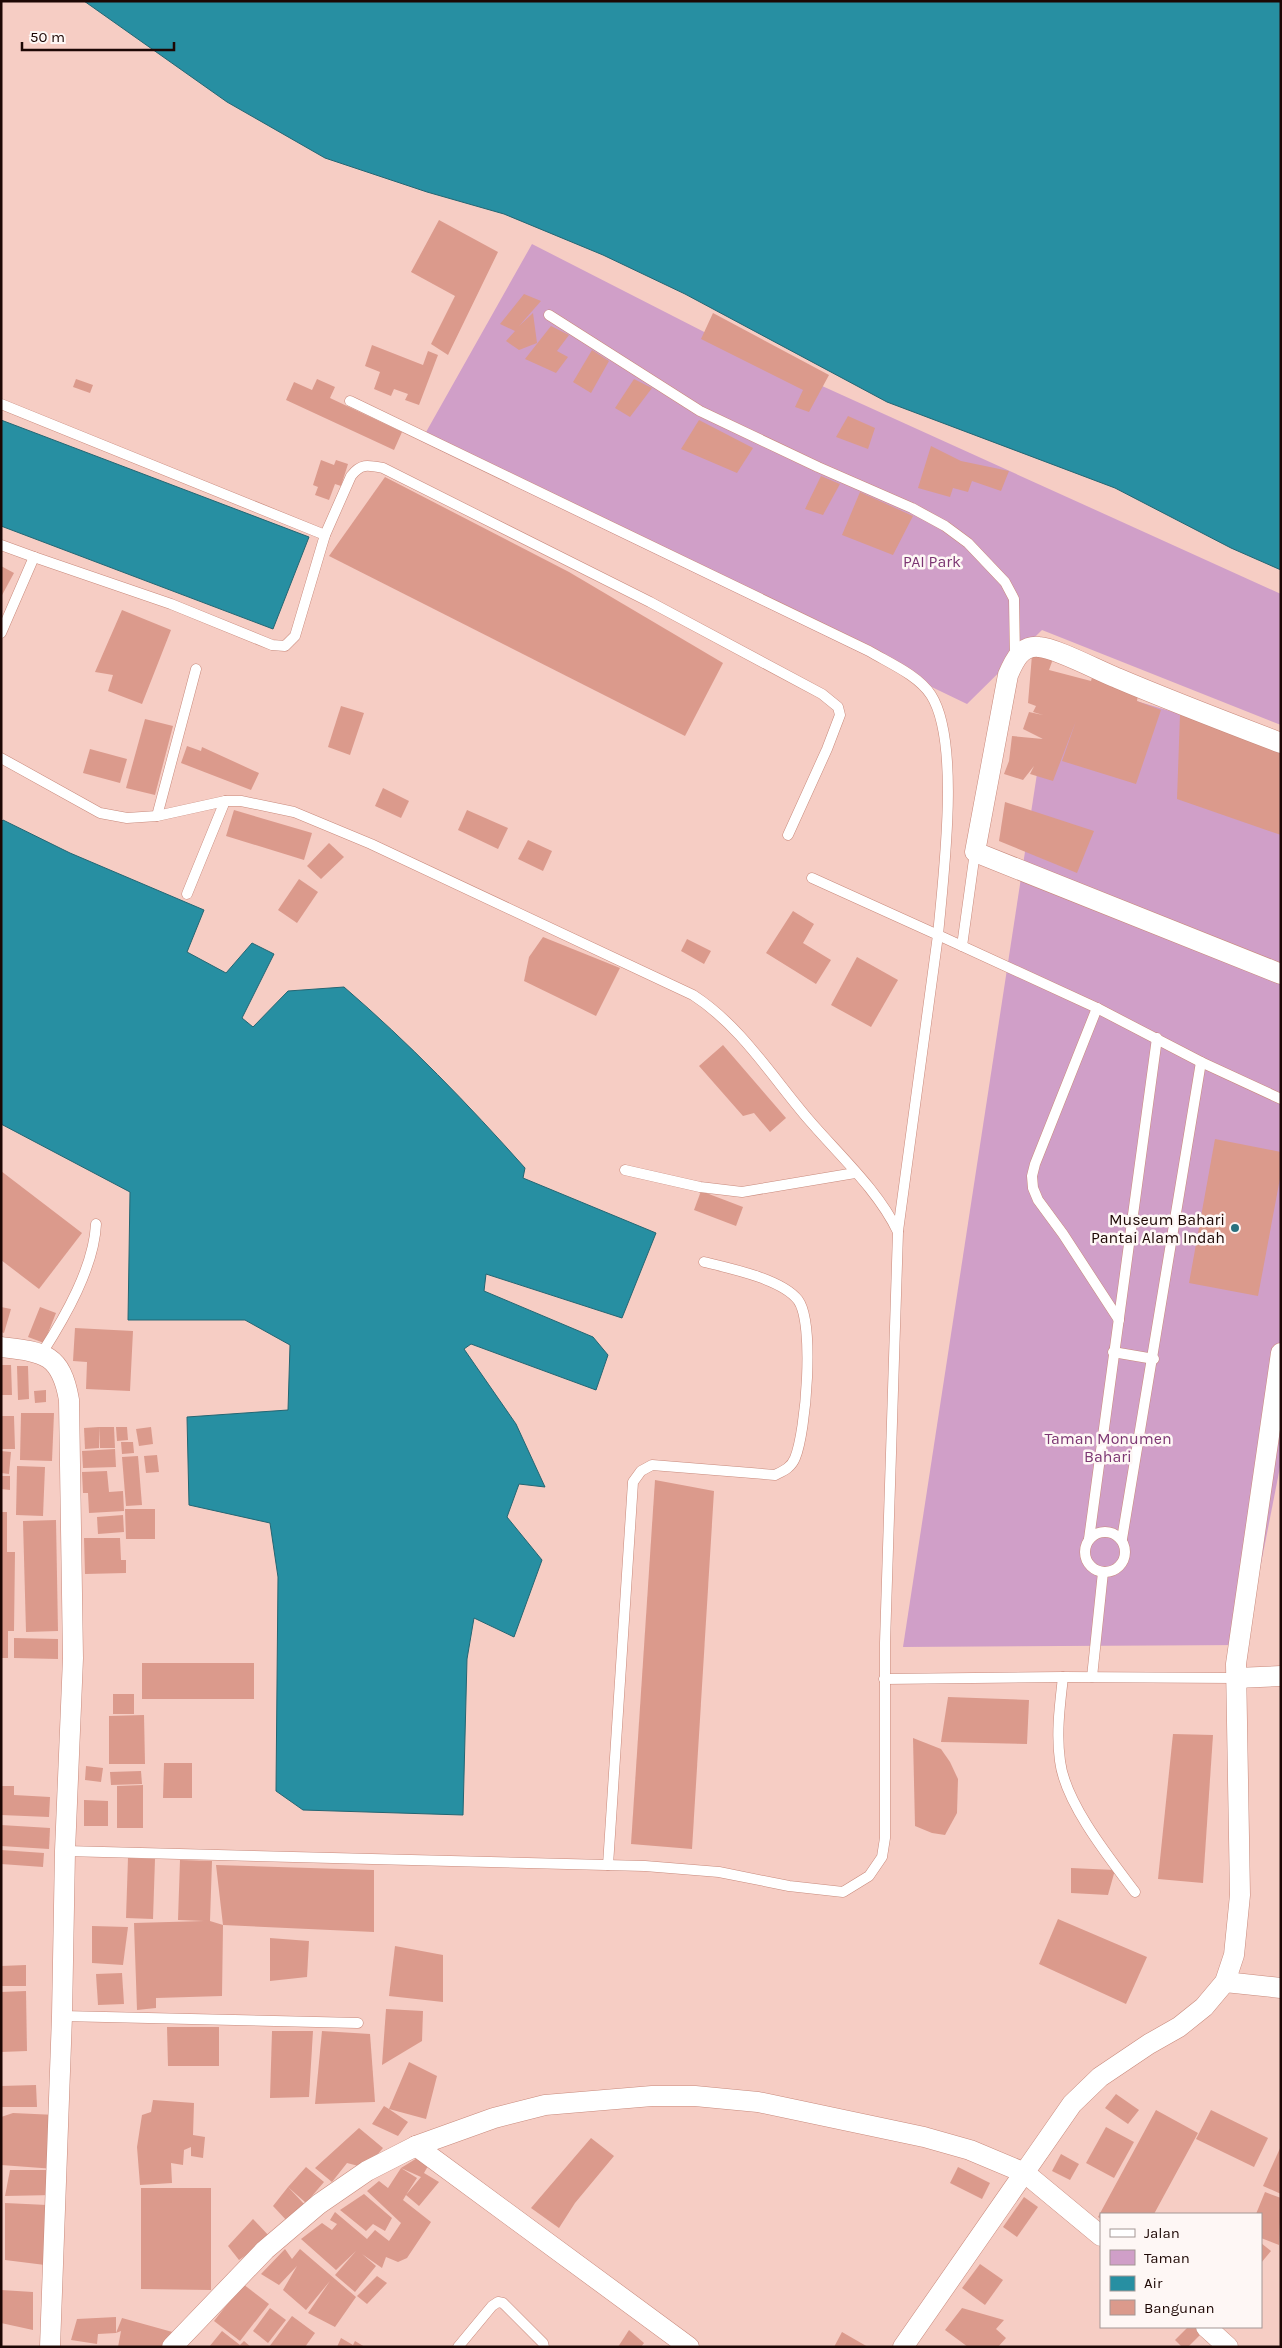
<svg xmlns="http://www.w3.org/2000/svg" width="1282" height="2348" font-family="Karla,sans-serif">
<rect width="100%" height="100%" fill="#f6cdc4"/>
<!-- green -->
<g fill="#d09fc8">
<polygon points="532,244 716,338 1281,594 1281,725 1042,630 967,704 421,441"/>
<polygon points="1052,676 1180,714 1281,751 1281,1462 1245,1645 903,1647"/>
</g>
<!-- water -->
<g fill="#278fa2" stroke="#246673">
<polygon points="84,1 1281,1 1281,570 1231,548 1115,488 887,402 685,294 603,255 504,214 427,192 325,158 227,102"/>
<polygon points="1,420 309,537 273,629 1,526"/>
<path d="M3 820 70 853 204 910 187 952 226 973 252 943 274 954 242 1018 253 1027 288 991 344 987C409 1043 468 1104 525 1168L523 1178 656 1233 622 1318 486 1274 484 1291 593 1337 608 1355 596 1390 471 1344 464 1349 516 1424 545 1487 519 1484 507 1517 542 1560 514 1637 474 1618 467 1659 463 1815 303 1810 276 1791 278 1577 270 1523 189 1505 187 1417 288 1410 290 1345 245 1320H128L130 1192 1 1124V822Z"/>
</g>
<!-- building -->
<g fill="#db9a8c" fill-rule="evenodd">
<polygon points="439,220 498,252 448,355 431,344 455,296 411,272"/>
<polygon points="524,294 541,301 519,326 533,313 537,343 519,350 506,341 515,331 500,324"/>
<polygon points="713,313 829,375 809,412 795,407 803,390 701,339"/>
<polygon points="551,326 569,335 557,351 568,357 556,373 525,359"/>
<polygon points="372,345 423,365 428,351 438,355 419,405 405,400 408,394 394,389 391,396 374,389 380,372 365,366"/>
<polygon points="592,350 609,361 591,393 573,382"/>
<polygon points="76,379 93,385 90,393 73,387"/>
<polygon points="317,379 335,387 330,398 402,432 394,450 286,400 294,382 312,390"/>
<polygon points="634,379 652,388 630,417 615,408"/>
<polygon points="848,416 875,428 868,449 836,437"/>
<polygon points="699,420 753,448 737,473 681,449"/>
<polygon points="931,446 961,461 1009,471 1001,491 972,481 968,492 953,488 950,497 918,488"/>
<polygon points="321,460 334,465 336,460 348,464 341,486 335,484 329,500 315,495 318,487 313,485"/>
<polygon points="821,476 840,484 823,515 805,509"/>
<polygon points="385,477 569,572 723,663 685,736 329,556"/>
<polygon points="860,492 913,516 893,555 842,535"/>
<polygon points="1,566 14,573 1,597"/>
<polygon points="122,610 171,630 142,704 108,691 113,675 95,672"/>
<polygon points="1032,655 1053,659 1049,670 1091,681 1094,671 1139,689 1137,701 1161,710 1136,784 1062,761 1076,721 1053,781 1030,774 1034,766 1023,780 1004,774 1009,761 1012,736 1043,739 1023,729 1029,712 1043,715 1033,712 1036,706 1028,703"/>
<polygon points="341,706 364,713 350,755 328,747"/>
<polygon points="1180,714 1281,751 1281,835 1177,799"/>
<polygon points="145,719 173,726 155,795 126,788"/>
<polygon points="187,746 201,751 202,747 259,773 251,790 181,763"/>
<polygon points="90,749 127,759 120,783 83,773"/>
<polygon points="383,788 409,801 401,818 375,806"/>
<polygon points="1005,802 1094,831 1077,873 999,841"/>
<polygon points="234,810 312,833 304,860 226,836"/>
<polygon points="467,810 508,828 498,849 458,830"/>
<polygon points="528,840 552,851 543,871 518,859"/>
<polygon points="329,843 344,857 321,879 307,866"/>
<polygon points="299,879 318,892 297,923 278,910"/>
<polygon points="793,911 814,924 803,943 831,960 816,984 766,953"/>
<polygon points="543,937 620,968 596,1016 524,981 529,957"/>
<polygon points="687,939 711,951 704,964 681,951"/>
<polygon points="857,957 898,980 871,1027 831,1005"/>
<polygon points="723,1045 786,1118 770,1132 754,1113 743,1116 699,1066"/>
<polygon points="1215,1139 1281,1152 1281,1173 1258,1296 1189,1283"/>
<polygon points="1,1171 82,1233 39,1289 1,1260"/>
<polygon points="701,1191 743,1207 736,1226 694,1210"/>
<polygon points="1,1307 11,1309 4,1333 1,1332"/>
<polygon points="40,1307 56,1313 44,1343 28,1337"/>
<polygon points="75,1328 133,1331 130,1391 86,1389 87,1362 73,1361"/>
<polygon points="1,1365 11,1365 12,1395 1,1395"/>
<polygon points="17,1366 28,1366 29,1399 18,1400"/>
<polygon points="46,1390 46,1402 35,1403 34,1391"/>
<polygon points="21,1413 54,1413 52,1461 20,1460"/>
<polygon points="1,1416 14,1416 15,1449 1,1449"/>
<polygon points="99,1427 99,1448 85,1449 84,1428"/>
<polygon points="99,1427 114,1427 115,1448 100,1448"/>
<polygon points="116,1427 127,1427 128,1440 117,1441"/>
<polygon points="151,1427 153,1444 139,1446 136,1429"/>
<polygon points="121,1442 133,1442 134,1453 122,1454"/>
<polygon points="115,1449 116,1467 83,1468 82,1451"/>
<polygon points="1,1451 11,1452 9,1474 1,1473"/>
<polygon points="157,1455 159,1472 146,1473 144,1456"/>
<polygon points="138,1456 142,1505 126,1506 122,1457"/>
<polygon points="17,1466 45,1467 43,1516 16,1515"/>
<polygon points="107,1471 109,1492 123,1491 124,1511 89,1513 88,1493 83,1493 82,1472"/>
<polygon points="1,1476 10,1476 10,1490 1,1489"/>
<polygon points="655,1480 714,1491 692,1849 631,1844"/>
<polygon points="125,1509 155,1509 155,1539 126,1539"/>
<polygon points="1,1512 7,1512 7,1552 15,1552 14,1631 8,1631 8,1658 1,1658"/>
<polygon points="123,1515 124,1532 98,1534 97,1517"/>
<polygon points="56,1520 58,1631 26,1632 23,1521"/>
<polygon points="84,1538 120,1538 121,1560 126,1560 126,1573 85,1574"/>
<polygon points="14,1638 58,1639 58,1659 14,1658"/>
<rect x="142" y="1663" width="112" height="36"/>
<rect x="113" y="1694" width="21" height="20"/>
<polygon points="948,1697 1029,1700 1027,1744 941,1742"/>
<polygon points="144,1715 145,1764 109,1764 109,1716"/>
<polygon points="1173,1734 1213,1735 1203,1883 1158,1879"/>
<polygon points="913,1738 941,1749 950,1762 958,1779 957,1813 945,1835 932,1833 915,1826"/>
<polygon points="164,1763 192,1763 192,1798 163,1798"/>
<polygon points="86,1766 103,1768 101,1782 85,1780"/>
<polygon points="141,1771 142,1784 111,1785 110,1772"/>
<polygon points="143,1785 143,1828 117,1828 117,1786"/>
<polygon points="1,1786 14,1786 14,1795 50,1797 49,1817 1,1815"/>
<polygon points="84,1800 108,1801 108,1826 84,1826"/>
<polygon points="1,1825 50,1828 49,1849 1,1846"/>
<polygon points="1,1850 44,1853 43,1867 1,1864"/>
<polygon points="128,1858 155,1859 153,1919 126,1918"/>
<polygon points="180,1860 212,1861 210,1921 223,1925 216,1865 374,1870 374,1932 223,1925 222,1996 156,1998 156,2008 137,2010 134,1923 204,1921 178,1920"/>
<polygon points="1071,1868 1115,1870 1108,1895 1071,1893"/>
<polygon points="1058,1919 1147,1957 1126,2004 1039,1964"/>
<polygon points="92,1926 128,1927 123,1965 92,1963"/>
<polygon points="270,1938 309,1941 307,1977 270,1981"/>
<polygon points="395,1946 443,1955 443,2002 389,1996"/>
<polygon points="26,1965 26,1986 1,1986 1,1966"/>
<polygon points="122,1973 124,2004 98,2005 96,1974"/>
<polygon points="26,1991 27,2051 1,2052 1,1992"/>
<polygon points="386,2009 423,2011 422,2041 382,2065"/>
<polygon points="167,2027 219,2027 219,2066 168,2066"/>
<polygon points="272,2031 313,2031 309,2097 270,2098"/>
<polygon points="322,2031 370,2034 375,2102 315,2104"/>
<polygon points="409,2062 437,2076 426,2119 389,2109 408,2122 398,2136 372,2124 384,2106 389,2109"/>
<polygon points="36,2085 37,2107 1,2107 1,2086"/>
<polygon points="1116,2094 1139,2110 1128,2124 1105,2108"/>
<polygon points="153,2100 194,2103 193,2135 205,2137 203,2158 191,2156 191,2147 184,2150 183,2165 171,2163 172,2183 140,2185 137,2147 142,2115 151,2112"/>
<polygon points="1156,2110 1198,2133 1154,2214 1101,2214 1101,2219 1098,2217"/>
<polygon points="1211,2110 1268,2138 1254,2167 1196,2139"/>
<polygon points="13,2113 56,2115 55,2169 1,2165 1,2117"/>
<polygon points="1106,2127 1134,2142 1114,2178 1086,2163"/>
<polygon points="359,2128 383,2148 366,2168 347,2163 332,2182 315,2168"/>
<polygon points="591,2138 614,2156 575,2203 559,2228 531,2208"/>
<polygon points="1281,2146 1281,2194 1263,2186"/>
<polygon points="1061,2154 1079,2164 1070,2180 1052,2171"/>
<path d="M422 2155 432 2159 424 2173 439 2182 419 2206 406 2195 403 2200 431 2222 407 2258 398 2262 386 2257 382 2268 362 2254 376 2266 355 2292 335 2275 356 2251 336 2270 301 2239 322 2223 332 2230 337 2224 330 2220 335 2212 367 2239 375 2230 389 2241 401 2223 367 2191 379 2181 388 2188 401 2168ZM401 2168 421 2177 406 2195 417 2178Z"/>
<polygon points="306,2167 324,2182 306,2203 288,2187 306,2206 288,2222 273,2206 288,2187"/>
<polygon points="958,2167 990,2183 982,2199 950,2183"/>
<polygon points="10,2170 50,2170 54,2195 5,2196"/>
<polygon points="141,2188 211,2188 211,2290 141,2289"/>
<polygon points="1265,2192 1281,2198 1279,2245 1261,2238 1261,2214 1256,2214"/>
<polygon points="364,2194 392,2218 385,2231 373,2224 366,2231 340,2210"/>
<polygon points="1024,2197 1038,2207 1017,2237 1003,2227"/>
<polygon points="5,2203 47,2205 45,2265 5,2260"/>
<polygon points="253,2219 271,2238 239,2260 228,2246"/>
<polygon points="1261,2243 1271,2251 1261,2263"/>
<polygon points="285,2249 292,2259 300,2249 356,2297 335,2327 308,2313 330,2281 306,2310 283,2290 297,2266 279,2285 261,2274"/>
<polygon points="980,2264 1003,2280 985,2305 962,2288"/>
<polygon points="377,2276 387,2283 367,2304 357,2296"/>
<polygon points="243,2284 269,2304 240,2341 214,2321"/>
<polygon points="1,2290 33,2292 33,2330 1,2323"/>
<polygon points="270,2308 286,2320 268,2343 253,2331"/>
<polygon points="962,2308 1004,2320 996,2329 1006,2338 998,2347 968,2347 945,2330"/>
<polygon points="292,2316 315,2333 305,2347 269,2347"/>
<polygon points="116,2317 116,2333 122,2318 176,2333 166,2347 118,2347 121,2331 116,2333 98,2334 97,2344 71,2340 77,2319"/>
<polygon points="1188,2327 1196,2327 1202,2333 1188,2347 1182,2347 1175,2340"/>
<polygon points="629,2330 644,2343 641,2347 618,2347"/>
<polygon points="222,2331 240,2345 244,2341 251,2347 209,2347"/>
<polygon points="842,2332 868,2347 834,2347"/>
<polygon points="341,2338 353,2345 355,2341 365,2347 337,2347"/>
</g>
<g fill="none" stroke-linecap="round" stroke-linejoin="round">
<defs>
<g id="lane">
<polyline points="549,315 700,411 818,467 912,508 945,526 968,543 1005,582 1014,599 1015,657"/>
<path d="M350 401 869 651C889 663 918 675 931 695 961 742 943 878 938 935L1097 1008 1201 1062 1281 1099"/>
<polyline points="1,404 325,535 295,636 285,646 272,645 171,604 34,557 1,633"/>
<path d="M325 535 351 476C361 463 368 465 383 468L650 602 822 694 838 707 840 715 827 749 788 835"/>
<polyline points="1,545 34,557"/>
<path d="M1 758 100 813 127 818 157 816 225 801H241L294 812 371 844 693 995C741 1026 772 1077 809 1120 839 1155 878 1190 898 1232L885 1643V1838L882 1857 869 1876 843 1892 789 1886 719 1872 645 1866 65 1851"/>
<polyline points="157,816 196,669"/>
<polyline points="812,878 938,935 898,1231"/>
<polyline points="187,894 225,801"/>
<polyline points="962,946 975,852"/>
<polyline points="1097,1008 1035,1164 1032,1176 1033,1188 1038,1200 1063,1234 1119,1320"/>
<polyline points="625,1170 700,1187 742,1192 855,1173"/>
<polyline points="1113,1352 1154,1359"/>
<path d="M42 1353C65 1317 94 1267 96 1224"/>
<circle cx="1105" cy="1552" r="20"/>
<polyline points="1089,1539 1157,1038"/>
<polyline points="1122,1539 1201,1062"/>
<path d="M1063 1677C1060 1704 1056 1733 1060 1761 1065 1803 1110 1859 1135 1892"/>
<polyline points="1092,1677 1103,1572"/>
<polyline points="884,1679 1063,1677 1236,1678"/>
<path d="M608 1865 633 1482 641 1471 652 1465 775 1475C783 1471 791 1468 795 1458 806 1432 815 1323 798 1300 782 1279 729 1268 704 1262"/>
<polyline points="62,2016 358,2023"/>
<polyline points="458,2347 492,2306 498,2302 503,2303 543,2343 544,2347"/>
</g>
<g id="street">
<path d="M1281 743C1226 722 1171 701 1117 678 1099 671 1056 648 1039 647 1021 645 1014 661 1008 675L975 852 1281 974"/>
<path d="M1 1347C43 1352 61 1353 69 1400L73 1658 65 1851 62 2016 50 2347"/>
<polyline points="1236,1678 1281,1676"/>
<polyline points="1225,1982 1281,1988"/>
<polyline points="416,2146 689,2347"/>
<polyline points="1206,2327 1228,2347"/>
<polyline points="172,2347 265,2250 319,2204 367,2171 416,2146 494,2118 545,2105 652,2096 695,2096 758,2102 924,2137 970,2150 1025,2173 1101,2236"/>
<polyline points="903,2347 1072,2104 1100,2077 1149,2044 1179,2027 1204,2007 1225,1982 1234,1955 1240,1895 1236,1664 1281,1353"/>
</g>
</defs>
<!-- lane casing -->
<use href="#lane" stroke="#c8897b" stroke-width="11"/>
<!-- street casing -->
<use href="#street" stroke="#c8897b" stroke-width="21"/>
<!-- lane -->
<use href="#lane" stroke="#fff" stroke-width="10"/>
<!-- street -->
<use href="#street" stroke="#fff" stroke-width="20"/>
</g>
<!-- markers -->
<circle fill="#2a717e" stroke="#fef7f5" stroke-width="2" cx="1235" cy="1228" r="5"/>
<g text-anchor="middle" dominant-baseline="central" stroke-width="5" stroke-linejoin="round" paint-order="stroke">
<!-- park labels -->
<g font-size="16" fill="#7c3673" stroke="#fef7f5">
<text x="932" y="561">PAI Park</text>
<text x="1108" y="1438">Taman Monumen<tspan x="1108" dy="18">Bahari</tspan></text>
</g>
<!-- poi labels -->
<g font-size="16" fill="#1d0704" stroke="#fef7f5" text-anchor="end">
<text x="1225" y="1219">Museum Bahari<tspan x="1225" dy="18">Pantai Alam Indah</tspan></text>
</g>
</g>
<!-- border -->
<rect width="1282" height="2348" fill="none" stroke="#1d0704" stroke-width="5"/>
<!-- legend -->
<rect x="1100" y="2213" width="162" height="115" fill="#fef7f5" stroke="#a49795"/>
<rect x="1110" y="2229" width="25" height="8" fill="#ffffff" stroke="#a49795"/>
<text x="1144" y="2238" font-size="15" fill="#1d0704">Jalan</text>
<rect x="1110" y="2250" width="25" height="15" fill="#d09fc8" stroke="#a49795"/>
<text x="1144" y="2263" font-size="15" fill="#1d0704">Taman</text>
<rect x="1110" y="2276" width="25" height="15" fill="#278fa2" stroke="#a49795"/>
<text x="1144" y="2288" font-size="15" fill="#1d0704">Air</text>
<rect x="1110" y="2300" width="25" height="15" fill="#db9a8c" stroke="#a49795"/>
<text x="1144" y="2313" font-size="15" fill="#1d0704">Bangunan</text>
<!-- scale -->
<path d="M22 42v8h152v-8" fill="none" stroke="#1d0704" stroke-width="2.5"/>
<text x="30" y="42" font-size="15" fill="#1d0704" stroke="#fef7f5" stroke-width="4" paint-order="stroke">50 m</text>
</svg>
